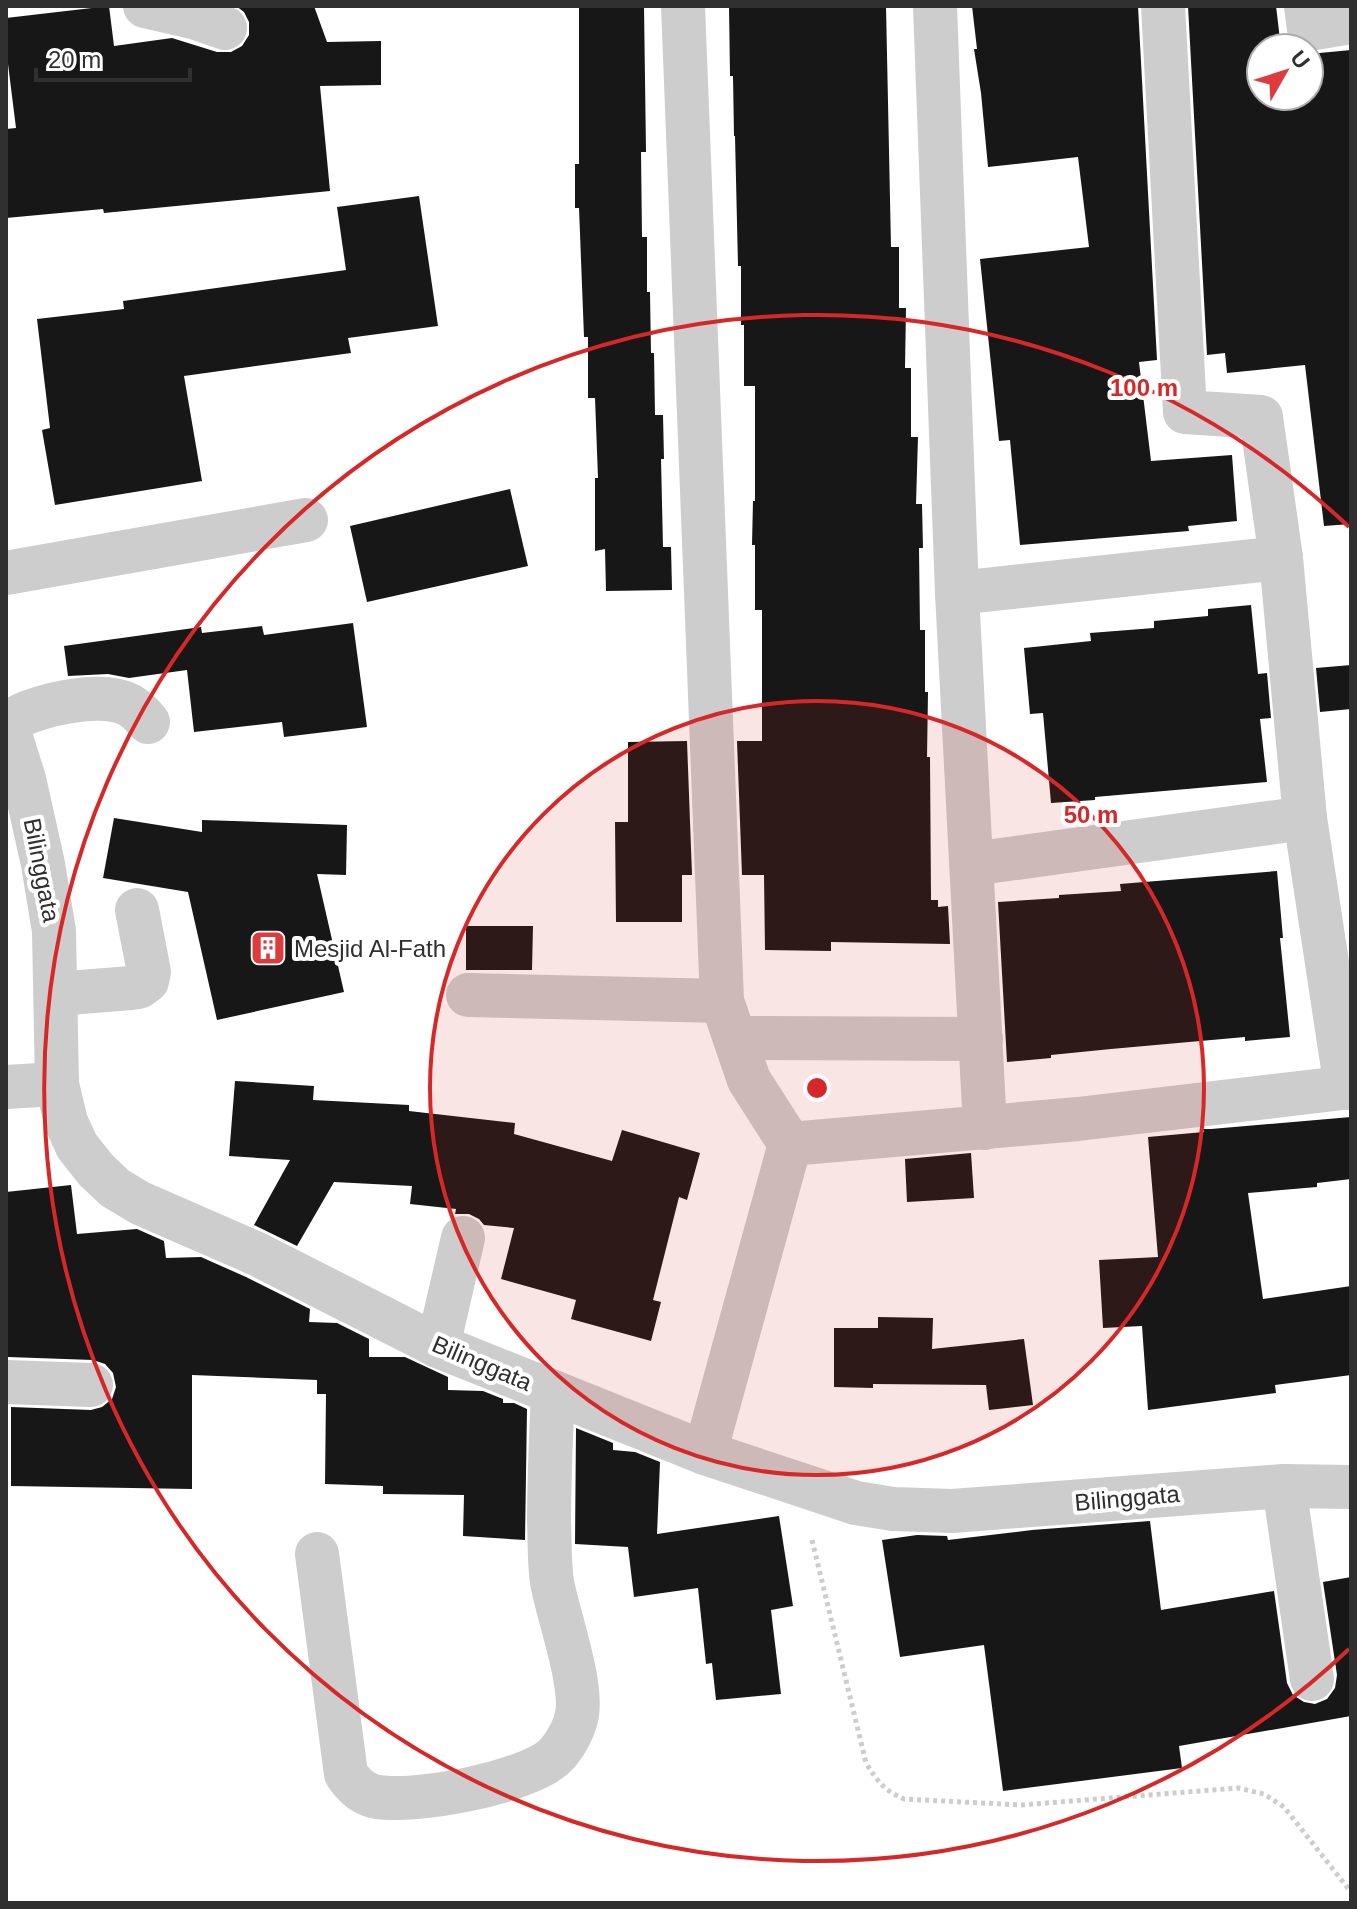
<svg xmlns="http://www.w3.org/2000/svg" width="1357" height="1909" font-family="Arial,sans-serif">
<rect width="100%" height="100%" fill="#fff"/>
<!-- building -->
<g fill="#171717">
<polygon points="109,6 114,46 172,38 217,52 231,52 242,46 249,35 249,22 244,12 236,6 314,6 327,42 381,41 381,85 320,86 330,191 104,213 103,209 6,218 6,129 16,128 6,48 6,18"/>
<polygon points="579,6 644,6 646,152 641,152 642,237 647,237 647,292 650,292 651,353 654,353 655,415 663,415 664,459 661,459 663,547 671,547 672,590 606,591 605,549 595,551 595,478 598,478 595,398 588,398 588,337 584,337 579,208 575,208 575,164 579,164"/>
<polygon points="729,6 886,6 891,247 899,247 899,308 906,308 905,368 911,368 911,437 918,437 916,504 922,504 923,548 919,548 920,630 925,630 925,692 928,692 927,757 930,757 931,900 938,900 938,907 948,906 950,944 831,942 831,951 765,950 764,875 742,875 737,741 762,741 762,610 755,610 755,545 752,545 753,501 755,501 755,386 744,386 744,325 741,325 741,266 738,266 735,136 734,136 733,76 730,76"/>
<polygon points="972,6 1138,6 1157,360 1139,362 1151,461 1232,455 1237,521 1188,526 1189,531 1020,545 1010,440 999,441 980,259 1089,247 1078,157 988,167 981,93 974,49 977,49"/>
<polygon points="1188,6 1276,6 1281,48 1261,48 1261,96 1309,96 1309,54 1351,50 1351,524 1324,526 1305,365 1227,373 1225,353 1207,355"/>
<polygon points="419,196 438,326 348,338 351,353 184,376 202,481 55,505 42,430 50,428 37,319 124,309 123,301 346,270 337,207"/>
<polygon points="510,489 528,566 367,602 350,526"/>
<polygon points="1251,605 1258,674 1267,673 1271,718 1260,719 1267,782 1095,797 1095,800 1051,803 1043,713 1030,714 1024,648 1091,641 1090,633 1154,628 1154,621 1208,616 1208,609"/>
<polygon points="353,623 367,727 284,737 282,722 194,732 187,670 129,678 108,674 68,676 64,646 201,627 202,633 262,626 264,635"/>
<polygon points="1351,665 1351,709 1320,712 1316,668"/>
<polygon points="687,741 692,875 682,875 682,922 616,922 615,822 628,822 628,742"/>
<polygon points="114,818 202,832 202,820 347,825 346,875 317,874 344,992 217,1020 188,892 103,878"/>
<polygon points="1277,871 1283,938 1280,938 1290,1037 1245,1041 1245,1037 1111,1049 1051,1055 1051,1058 1007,1062 998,902 1059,898 1059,895 1121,891 1120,884"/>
<polygon points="466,926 533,926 532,970 466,970"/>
<polygon points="235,1081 314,1086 313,1100 409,1105 409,1111 515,1123 514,1134 612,1161 622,1130 700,1153 687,1200 679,1197 653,1300 661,1302 651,1341 571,1319 576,1300 501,1279 514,1228 484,1225 479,1219 469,1214 455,1214 456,1209 410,1204 412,1186 334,1182 297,1246 254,1225 290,1160 229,1156"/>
<polygon points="1351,1117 1351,1179 1317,1183 1317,1187 1248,1193 1263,1299 1351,1286 1351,1375 1275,1385 1276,1393 1148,1410 1142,1326 1103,1328 1099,1260 1158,1257 1148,1137 1204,1132 1203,1129 1211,1129"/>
<polygon points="971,1153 974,1198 907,1202 905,1159"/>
<polygon points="71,1185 77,1234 137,1229 164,1241 166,1258 201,1257 246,1277 310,1309 309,1322 337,1323 369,1339 369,1357 405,1357 448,1377 448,1390 483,1391 503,1399 503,1403 514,1403 527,1409 525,1540 463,1536 464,1495 383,1494 383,1486 325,1484 326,1394 317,1394 317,1380 192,1375 192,1489 11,1486 11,1407 91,1410 102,1407 112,1399 116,1387 113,1373 105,1364 93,1360 8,1357 6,1344 6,1192"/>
<polygon points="878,1317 933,1318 932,1349 1024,1339 1033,1405 989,1410 986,1385 873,1384 873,1388 834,1387 834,1328 878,1328"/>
<polygon points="576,1428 613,1443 613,1450 635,1452 660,1462 657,1534 779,1516 793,1606 771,1610 781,1694 716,1700 712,1663 706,1664 698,1588 634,1597 628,1547 575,1544"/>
<polygon points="1150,1521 1161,1610 1274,1591 1287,1683 1293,1695 1304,1702 1315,1704 1327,1699 1335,1688 1337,1675 1323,1582 1351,1577 1351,1716 1179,1746 1182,1768 1003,1791 984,1645 900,1657 882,1540 917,1535 947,1536 948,1540 1032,1530"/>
</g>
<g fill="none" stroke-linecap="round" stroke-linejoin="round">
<!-- path -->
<path stroke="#cdcdcd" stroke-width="5" stroke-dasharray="4 4" stroke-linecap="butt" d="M812 1540 866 1763C877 1781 885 1791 904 1799L1021 1805 1238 1788 1264 1794 1284 1807 1351 1892"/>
<!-- minor -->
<g stroke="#cdcdcd" stroke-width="44">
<polyline points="145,6 193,17 225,28"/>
<polyline points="683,6 722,1001 749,1080 790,1144"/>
<polyline points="935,6 957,593 985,1128"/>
<polyline points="1163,6 1185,412 1261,417 1281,558"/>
<polyline points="1306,6 1309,29 1351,22"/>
<polyline points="6,573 306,520"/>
<polyline points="957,593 1281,558 1305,818 1346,1088"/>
<polyline points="6,722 24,779 43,864 54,931 57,1084 66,1122 77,1146 96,1170 115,1188 140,1203 257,1254 438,1346 705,1453 856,1503 893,1509 952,1511 1284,1486 1351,1487"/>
<path d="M7 724C14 720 22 714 29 712 55 702 105 692 129 705 137 709 143 716 148 722"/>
<polyline points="972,864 1305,818"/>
<polyline points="56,994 131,988 139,987 147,981 149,972 137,910"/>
<polyline points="468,995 722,1001"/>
<polyline points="735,1038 981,1039"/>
<polyline points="6,1087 57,1084"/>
<polyline points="438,1346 463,1238"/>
<polyline points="6,1382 91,1385"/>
<polyline points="705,1453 790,1144 1078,1119 1351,1087"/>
<polyline points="1284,1486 1312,1679"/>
<path d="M317 1554 346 1774C353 1784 360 1792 373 1796 410 1805 527 1783 555 1756 564 1747 573 1731 576 1719 585 1688 558 1616 552 1582 549 1562 550 1541 549 1521 549 1478 551 1435 553 1392"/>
</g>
</g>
<!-- distance rings -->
<circle cx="817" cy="1088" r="387" fill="#d62828" fill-opacity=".12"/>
<g fill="none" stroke="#d62828" stroke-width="4">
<circle cx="817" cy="1088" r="387"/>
<path d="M1349 1649A773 773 0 1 1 1349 527"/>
</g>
<!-- icons -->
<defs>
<symbol id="building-square" viewBox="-11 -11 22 22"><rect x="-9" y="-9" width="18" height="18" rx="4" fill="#dd3b3e" stroke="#fff"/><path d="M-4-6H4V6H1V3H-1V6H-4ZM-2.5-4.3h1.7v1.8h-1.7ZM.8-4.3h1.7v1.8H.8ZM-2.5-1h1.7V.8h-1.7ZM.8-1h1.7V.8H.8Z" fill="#fff"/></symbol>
</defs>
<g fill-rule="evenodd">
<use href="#building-square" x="248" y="928" width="40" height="40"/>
</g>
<g text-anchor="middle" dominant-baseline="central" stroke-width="8" stroke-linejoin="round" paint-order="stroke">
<!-- street labels -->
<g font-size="24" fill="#303030" stroke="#fff">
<text transform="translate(42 870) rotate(79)">Bilinggata</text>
<text transform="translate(482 1363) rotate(23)">Bilinggata</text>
<text transform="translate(1127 1498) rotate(-5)">Bilinggata</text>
</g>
<!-- poi labels -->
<g font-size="24" fill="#303030" stroke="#fff" text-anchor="start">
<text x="294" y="948">Mesjid Al-Fath</text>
</g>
</g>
<circle cx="817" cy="1088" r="12" fill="#d62828" stroke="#fff" stroke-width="4"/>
<g font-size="24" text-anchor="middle" font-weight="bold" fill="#d62828" stroke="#fff" stroke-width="8" stroke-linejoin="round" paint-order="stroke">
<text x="1144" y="396">100 m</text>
<text x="1091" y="823">50 m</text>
</g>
<!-- border -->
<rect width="1357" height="1909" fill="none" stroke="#303030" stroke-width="16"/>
<!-- north arrow -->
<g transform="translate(1285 72) rotate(51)"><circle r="38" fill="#ffffff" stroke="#acacac" stroke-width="2"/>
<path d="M0-6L14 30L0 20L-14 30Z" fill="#dd3b3e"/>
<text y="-12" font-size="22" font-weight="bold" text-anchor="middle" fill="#303030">U</text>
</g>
<!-- scale -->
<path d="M36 68v12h154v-12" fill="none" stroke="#303030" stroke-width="4"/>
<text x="48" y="68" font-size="24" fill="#303030" stroke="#ffffff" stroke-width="6" paint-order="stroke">20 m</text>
</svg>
